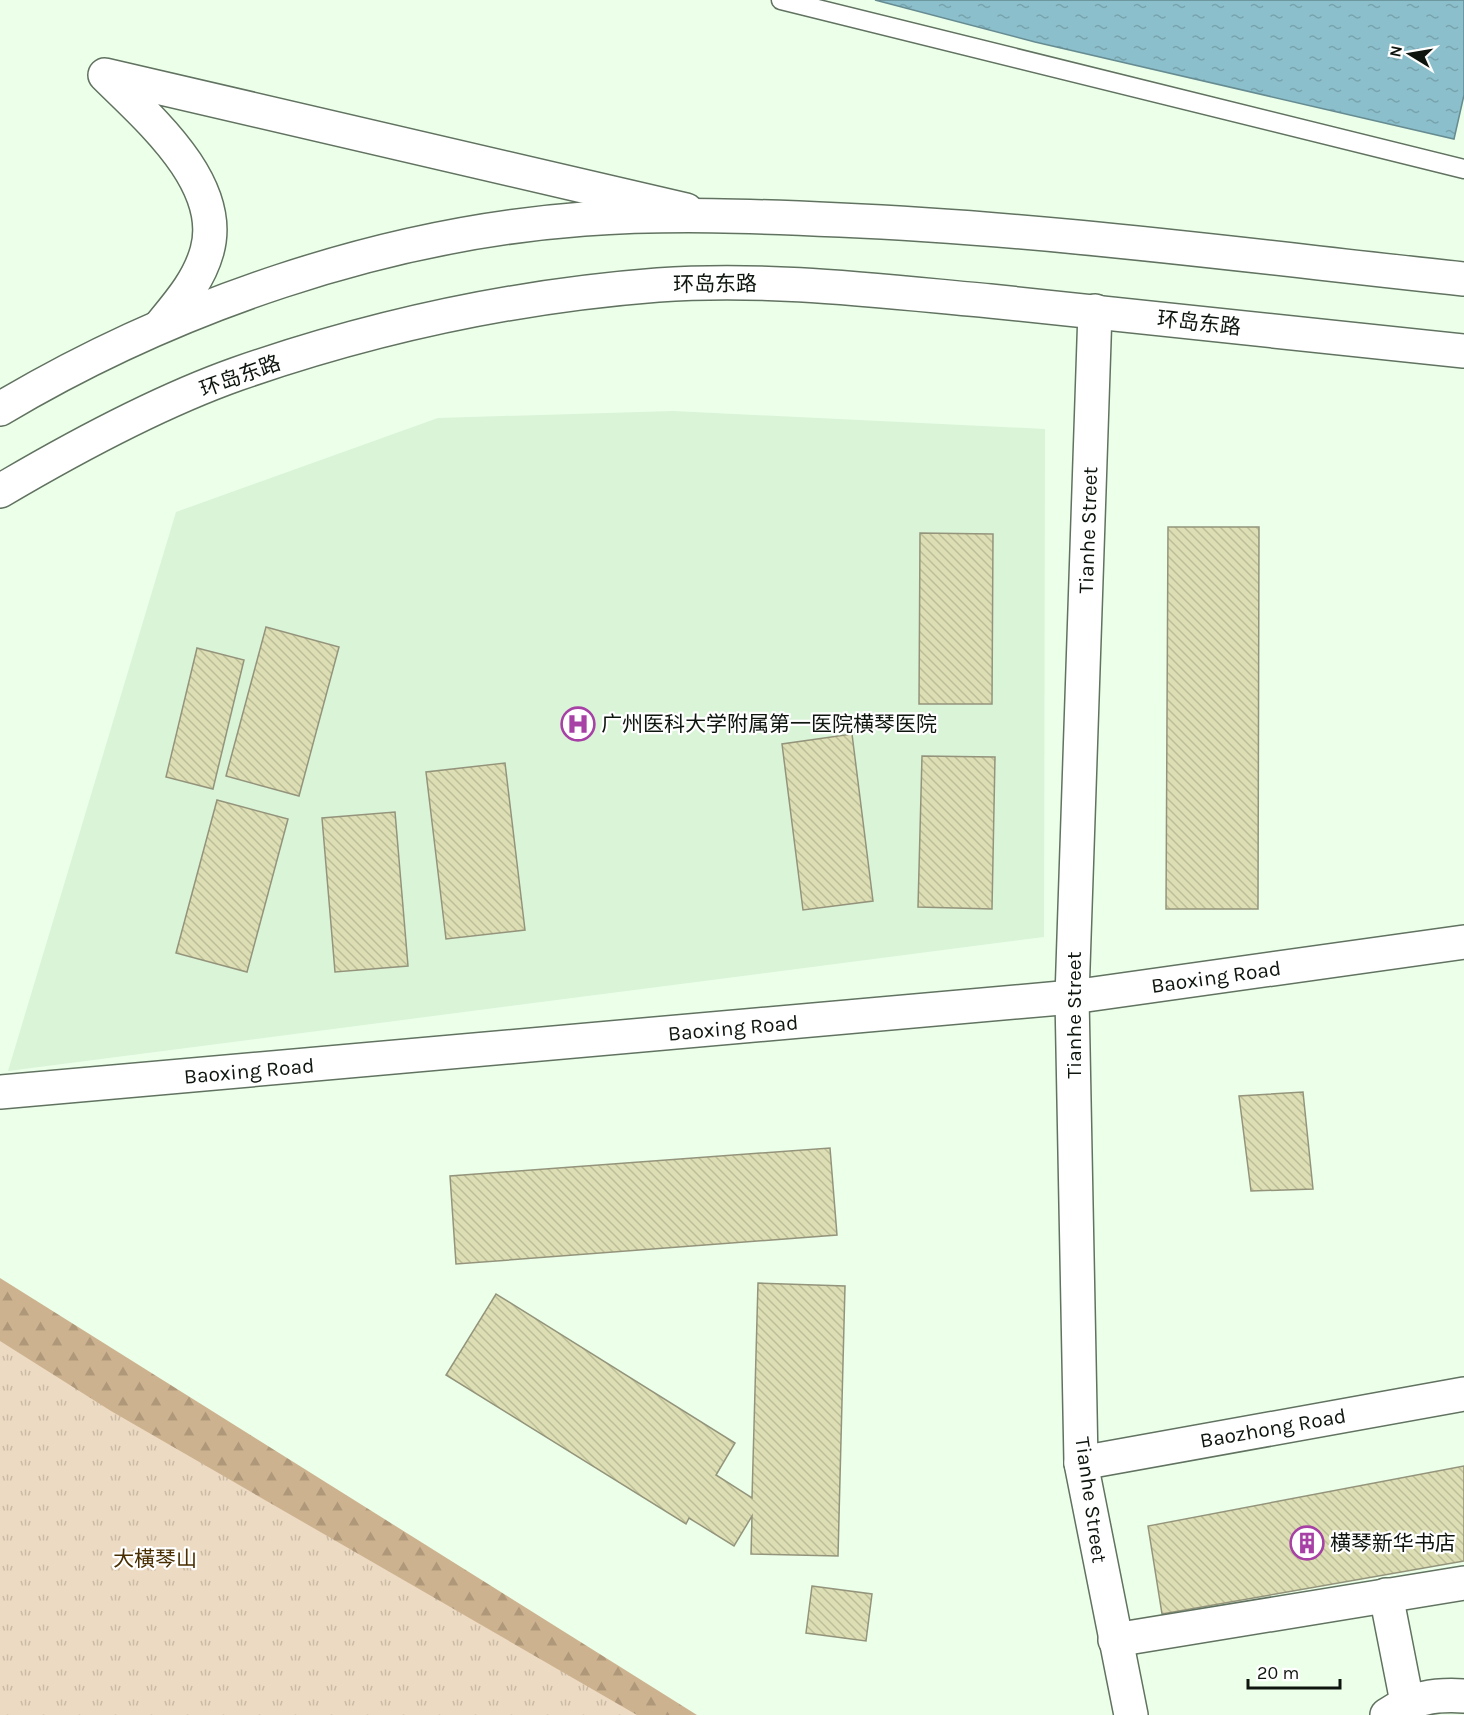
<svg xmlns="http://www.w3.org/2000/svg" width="1464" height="1715" font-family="Karla,'Noto Sans SC',sans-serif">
<defs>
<pattern id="forest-firs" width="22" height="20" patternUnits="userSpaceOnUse" patternTransform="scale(1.5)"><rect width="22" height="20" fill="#cdb28f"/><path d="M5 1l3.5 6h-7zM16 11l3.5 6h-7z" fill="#af987a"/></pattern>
<pattern id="park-tufts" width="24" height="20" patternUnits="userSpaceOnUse" patternTransform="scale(1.5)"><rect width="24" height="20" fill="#eddac2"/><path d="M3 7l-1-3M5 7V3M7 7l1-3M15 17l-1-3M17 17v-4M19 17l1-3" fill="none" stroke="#cabaa6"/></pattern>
<pattern id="water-ripples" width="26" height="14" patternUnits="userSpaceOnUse" patternTransform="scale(1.5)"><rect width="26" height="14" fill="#8bbfcb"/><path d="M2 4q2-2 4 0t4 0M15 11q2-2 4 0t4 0" fill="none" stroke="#77a3ad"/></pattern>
<pattern id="building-back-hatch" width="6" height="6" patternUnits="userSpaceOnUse" patternTransform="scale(1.5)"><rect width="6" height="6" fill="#dddeb3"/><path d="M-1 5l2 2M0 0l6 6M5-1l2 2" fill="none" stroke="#bcbe99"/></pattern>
</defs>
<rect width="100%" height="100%" fill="#ebffe9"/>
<!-- built -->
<polygon fill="#daf4d8" points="673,411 1045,429 1044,937 8,1071 176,512 438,418"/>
<!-- forest -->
<polygon fill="url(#forest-firs)" points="0,1278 697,1715 0,1715"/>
<!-- park -->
<polygon fill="url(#park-tufts)" points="0,1341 111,1411 637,1715 0,1715"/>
<!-- water -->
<polygon fill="url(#water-ripples)" stroke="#668c92" stroke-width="1.5" points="875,0 1464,0 1464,95 1454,139 1035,42"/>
<!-- building -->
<g fill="url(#building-back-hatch)" stroke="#94947c" stroke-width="1.5">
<polygon points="1168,527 1259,527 1258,909 1166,909"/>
<polygon points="920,533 993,534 992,704 919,704"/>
<polygon points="266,627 339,647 299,796 226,776"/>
<polygon points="197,648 244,660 213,789 166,777"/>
<polygon points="852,734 873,901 803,910 782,744"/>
<polygon points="922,756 995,757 992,909 918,907"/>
<polygon points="505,763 525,930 446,939 426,772"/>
<polygon points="217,800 288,819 247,972 176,953"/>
<polygon points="395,812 408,966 335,972 322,818"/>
<polygon points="1303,1092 1313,1189 1251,1191 1239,1096"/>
<polygon points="830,1148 837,1235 456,1264 450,1176"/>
<polygon points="758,1283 845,1286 838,1556 751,1554 752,1516 734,1546 689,1518 686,1524 446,1375 496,1294 735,1443 716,1475 752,1498"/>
<polygon points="1464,1466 1464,1561 1162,1614 1148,1526"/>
<polygon points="812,1586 872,1594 866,1641 806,1633"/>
</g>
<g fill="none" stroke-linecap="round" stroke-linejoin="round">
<defs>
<polyline id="lane" points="781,0 1464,169"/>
<g id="street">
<polyline points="1095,311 1072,997 1081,1463 1131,1715"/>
<path d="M161 325C180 302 199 280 207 251 226 183 147 117 105 75L686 210"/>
<polyline points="0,1092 1072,997 1464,942"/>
<polyline points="1081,1463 1464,1394"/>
<polyline points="1386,1595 1407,1702"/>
<polyline points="1115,1640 1464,1583"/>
<path d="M1387 1715C1413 1698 1434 1694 1464 1696"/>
</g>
<g id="primary">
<path d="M0 409C173 306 382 234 584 219 669 213 755 216 840 220 1049 229 1257 257 1464 279"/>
<path d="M0 491C73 448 158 402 237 374 372 327 516 296 658 285 769 277 880 291 990 301 1148 317 1306 334 1464 351"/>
</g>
</defs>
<!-- lane casing -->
<use href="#lane" stroke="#617360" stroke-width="21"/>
<!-- street casing -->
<use href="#street" stroke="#617360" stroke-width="36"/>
<!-- primary casing -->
<use href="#primary" stroke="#617360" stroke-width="36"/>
<!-- lane -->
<use href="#lane" stroke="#fff" stroke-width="18"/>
<!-- street -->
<use href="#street" stroke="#fff" stroke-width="33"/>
<!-- primary -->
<use href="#primary" stroke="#fff" stroke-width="33"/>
</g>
<!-- icons -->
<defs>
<symbol id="hospital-ring" viewBox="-11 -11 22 22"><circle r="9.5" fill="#fff" stroke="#a741a5" stroke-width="1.5"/><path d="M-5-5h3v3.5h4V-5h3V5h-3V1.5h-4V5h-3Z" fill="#a741a5"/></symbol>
<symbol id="building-ring" viewBox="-11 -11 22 22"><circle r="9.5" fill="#fff" stroke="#a741a5" stroke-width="1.5"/><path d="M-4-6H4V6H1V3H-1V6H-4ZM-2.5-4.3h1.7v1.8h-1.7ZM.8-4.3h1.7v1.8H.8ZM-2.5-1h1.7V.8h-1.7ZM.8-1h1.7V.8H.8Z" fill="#a741a5"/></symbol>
</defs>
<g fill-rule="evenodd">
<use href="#hospital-ring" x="559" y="705" width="38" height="38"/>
<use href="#building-ring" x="1288" y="1524" width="38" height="38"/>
</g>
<g text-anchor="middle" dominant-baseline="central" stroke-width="4.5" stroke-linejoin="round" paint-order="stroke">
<!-- street labels -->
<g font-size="21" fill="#0e150e" stroke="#fff">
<text transform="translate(715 284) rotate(-1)">环岛东路</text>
<text transform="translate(1199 323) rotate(6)">环岛东路</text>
<text transform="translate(240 376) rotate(-20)">环岛东路</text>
<text transform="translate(1088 530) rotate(-88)">Tianhe Street</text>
<text transform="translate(1216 977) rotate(-8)">Baoxing Road</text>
<text transform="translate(1074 1015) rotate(-90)">Tianhe Street</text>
<text transform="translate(733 1028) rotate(-5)">Baoxing Road</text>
<text transform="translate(249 1071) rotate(-5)">Baoxing Road</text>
<text transform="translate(1273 1428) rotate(-10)">Baozhong Road</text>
<text transform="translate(1091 1500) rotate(82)">Tianhe Street</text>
</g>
<!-- poi labels -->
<g font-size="21" fill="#0e150e" stroke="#fff" text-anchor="start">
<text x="601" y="724">广州医科大学附属第一医院横琴医院</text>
<text x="1330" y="1543">横琴新华书店</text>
</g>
<!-- park labels -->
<g font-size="21" fill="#492e00" stroke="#fff">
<text x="155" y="1559">大橫琴山</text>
</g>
</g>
<!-- north arrow -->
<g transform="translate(1410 54) rotate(281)" stroke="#ffffff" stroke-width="4.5" paint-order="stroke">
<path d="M0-4.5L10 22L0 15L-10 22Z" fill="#0e150e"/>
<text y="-9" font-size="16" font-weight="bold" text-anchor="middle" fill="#0e150e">N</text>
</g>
<!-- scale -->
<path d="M1248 1679v9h92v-9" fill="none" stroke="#0e150e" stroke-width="3"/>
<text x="1257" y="1679" font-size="18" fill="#0e150e" stroke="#ffffff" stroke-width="4.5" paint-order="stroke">20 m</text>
</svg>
